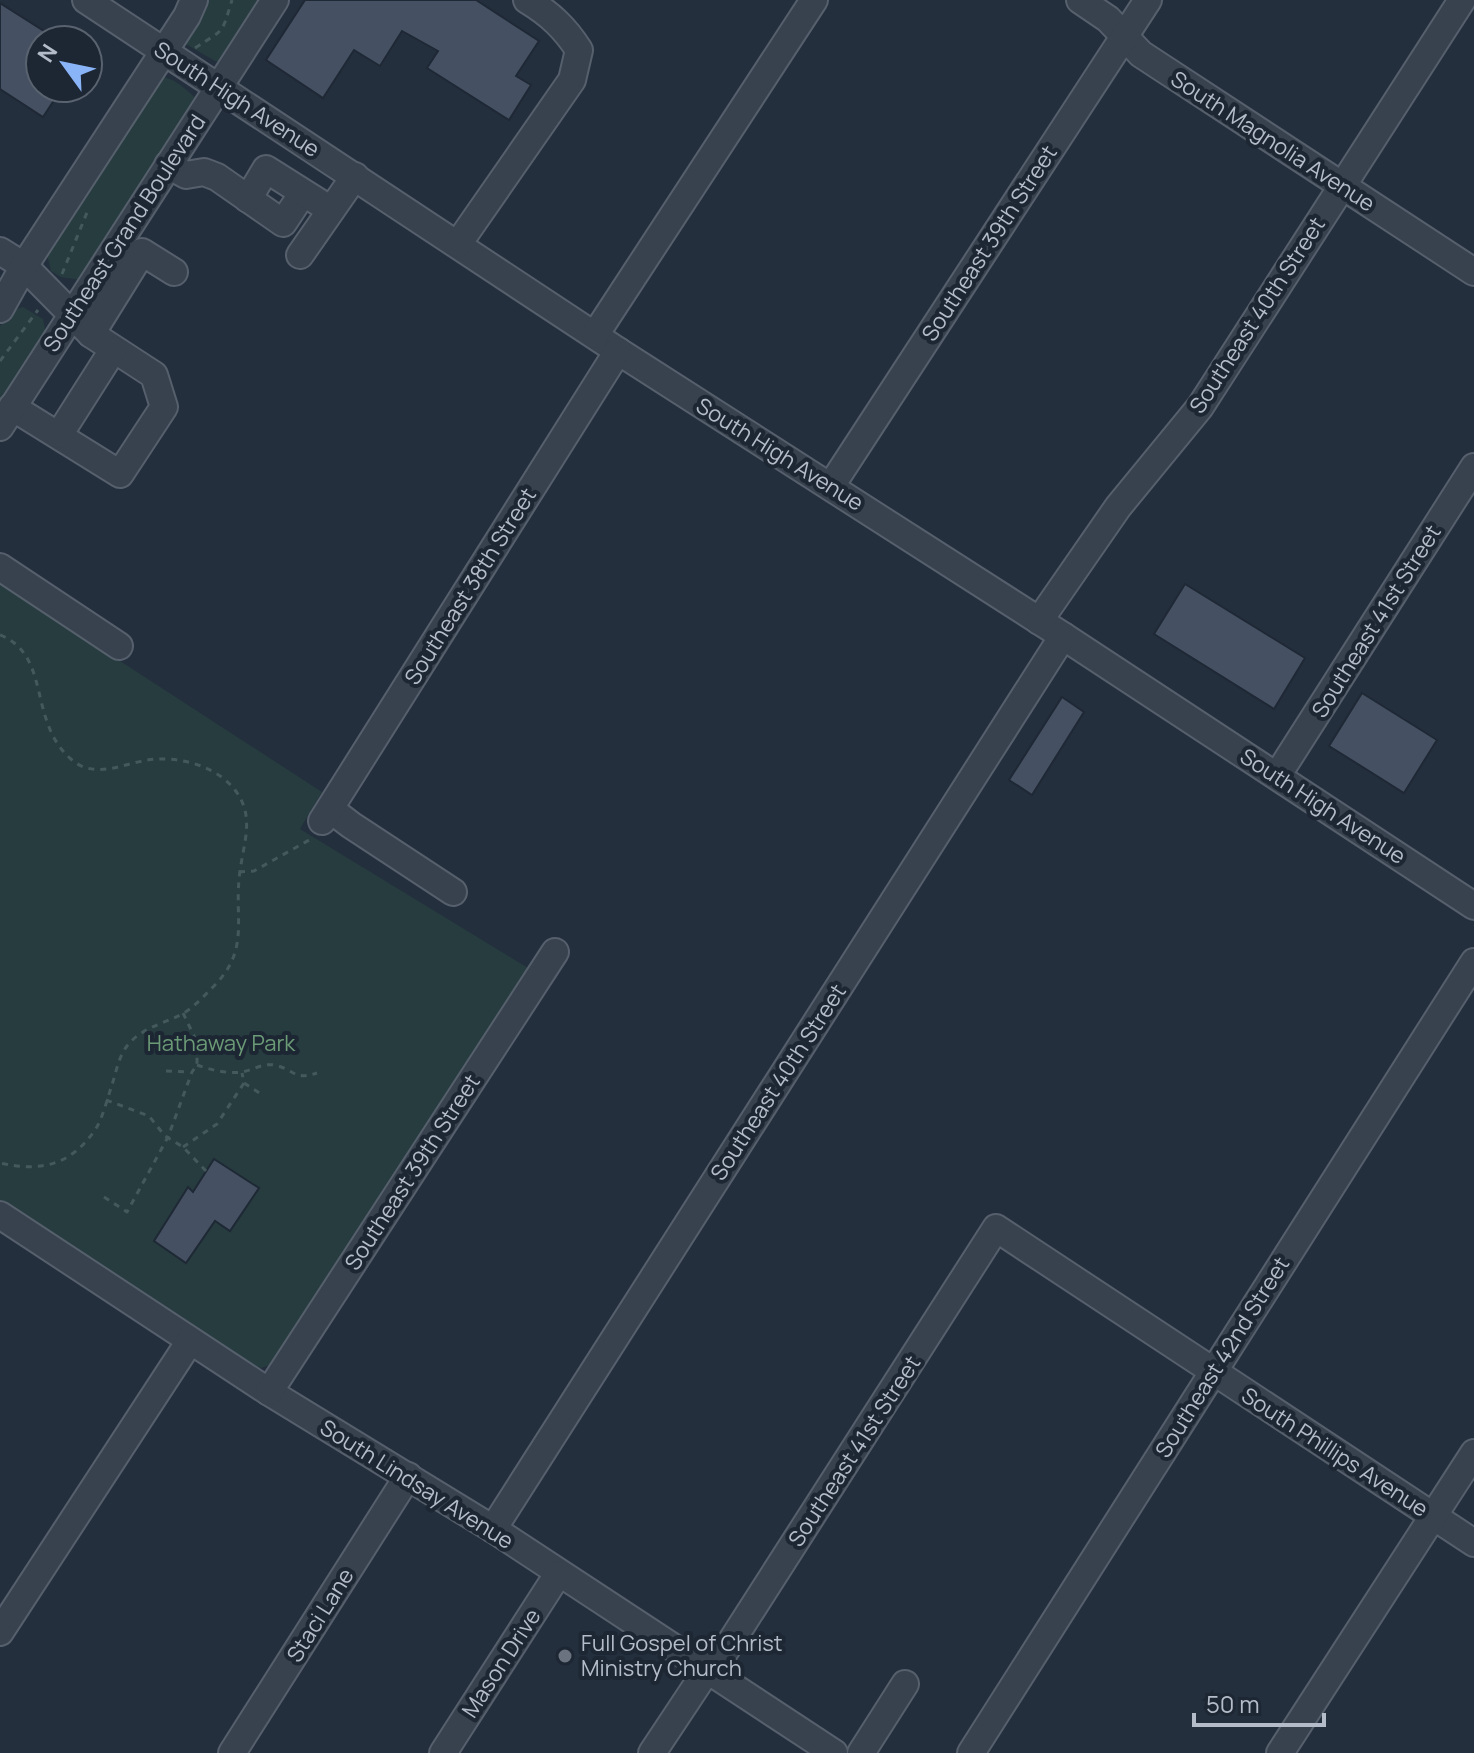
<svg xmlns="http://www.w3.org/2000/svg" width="1474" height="1753" font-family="Manrope,sans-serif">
<rect width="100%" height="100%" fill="#242f3e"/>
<!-- green -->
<g fill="#263c3f">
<polygon points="203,0 264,0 221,62 215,61 184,43"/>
<path d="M158 77C174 76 186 90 197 99L81 280 61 277 51 271 46 250Z"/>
<polygon points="23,307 43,319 47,340 0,413 0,326 14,310"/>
<polygon points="0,583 322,792 300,829 528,968 279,1362 261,1368 249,1365 0,1200"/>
</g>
<!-- building -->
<g fill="#455162" stroke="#1f2835" stroke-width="2">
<polygon points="305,0 476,0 539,41 516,76 531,85 509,120 427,68 438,51 402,31 380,66 354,50 323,98 266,60"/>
<polygon points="0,3 58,40 40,40 40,88 62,88 43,117 0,89"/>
<polygon points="1185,584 1305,658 1274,709 1154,634"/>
<polygon points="1362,693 1437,740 1404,793 1329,746"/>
<polygon points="1062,697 1084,712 1032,795 1009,780"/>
<polygon points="214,1159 259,1188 230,1231 215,1221 186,1263 154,1241 188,1187 193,1192"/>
</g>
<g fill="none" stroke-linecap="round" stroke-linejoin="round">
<defs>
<g id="minor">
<polyline points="86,0 618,351 1063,636 1474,906"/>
<polyline points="1080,0 1108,19 1141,54 1474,272"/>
<polyline points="168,165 186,175 204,172 217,177 283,223 303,193"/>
<polyline points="248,199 266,169 331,210"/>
<path d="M458 244 572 80 579 50C565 28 550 14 527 0"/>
<polyline points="0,251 24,266 91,334 154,375 164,407 120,474 12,407"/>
<polyline points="300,255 355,176"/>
<polyline points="0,309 24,266 187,16 194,0"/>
<polyline points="91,334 142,252 174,272"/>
<polyline points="595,335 814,0"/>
<polyline points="0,427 275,0"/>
<polyline points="59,435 113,350"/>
<polyline points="831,486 1148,0"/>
<polyline points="0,567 119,646"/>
<polyline points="1039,621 1118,507 1200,407 1462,0"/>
<polyline points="1277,776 1474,467"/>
<polyline points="330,809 351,825 453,892"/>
<polyline points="322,821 618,351"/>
<polyline points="0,1215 269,1392 493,1529 834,1753"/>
<polyline points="269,1392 555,952"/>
<polyline points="493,1529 1063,636"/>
<polyline points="0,1632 190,1341"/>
<polyline points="711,1673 996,1228 1474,1543"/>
<polyline points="232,1753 408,1476"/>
<polyline points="443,1753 558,1574"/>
<polyline points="652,1753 707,1670"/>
<polyline points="861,1753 905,1684"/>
<polyline points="971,1753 1474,962"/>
<polyline points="1280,1753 1474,1453"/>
</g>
</defs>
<!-- minor casing -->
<use href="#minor" stroke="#565f6c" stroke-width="30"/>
<!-- path -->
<g stroke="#44595c" stroke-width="3" stroke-dasharray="6 6" stroke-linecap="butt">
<path d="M195 48C225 28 221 36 232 0"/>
<polyline points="62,274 88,210"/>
<polyline points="0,361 38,310"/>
<path d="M0 635C52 655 27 722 72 760 98 782 130 759 159 759 186 758 218 768 235 790 255 816 244 841 240 871 233 919 252 950 211 989 203 997 194 1007 184 1013 164 1024 142 1027 127 1046 119 1056 116 1072 112 1085 107 1099 103 1118 95 1130 70 1166 40 1172 0 1163"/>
<polyline points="239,872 254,871 311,839"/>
<path d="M197 1065C211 1070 227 1074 242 1072 253 1070 263 1063 274 1065 295 1069 293 1081 317 1073"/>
<polyline points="166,1071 190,1072"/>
<polyline points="244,1083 264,1096"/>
<polyline points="106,1100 149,1116 165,1136 183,1147 206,1171"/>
<polyline points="183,1147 217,1124 244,1083 242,1073"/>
<polyline points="104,1197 127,1212 168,1137 192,1072 197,1065 197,1042 183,1013"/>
</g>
<!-- minor -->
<use href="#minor" stroke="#38414e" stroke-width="26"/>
</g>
<!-- markers -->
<circle fill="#6b7280" stroke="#1d2633" stroke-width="3" cx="565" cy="1656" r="8"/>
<g text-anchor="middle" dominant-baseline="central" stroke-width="8" stroke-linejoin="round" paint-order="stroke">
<!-- street labels -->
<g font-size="22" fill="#b4bcc9" stroke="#1d2633">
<text transform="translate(237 99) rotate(33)">South High Avenue</text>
<text transform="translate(1273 141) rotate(33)">South Magnolia Avenue</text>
<text transform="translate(124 233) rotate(-57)">Southeast Grand Boulevard</text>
<text transform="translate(989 243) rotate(-57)">Southeast 39th Street</text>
<text transform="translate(1257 315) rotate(-57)">Southeast 40th Street</text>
<text transform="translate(780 454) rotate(32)">South High Avenue</text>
<text transform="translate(470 586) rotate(-58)">Southeast 38th Street</text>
<text transform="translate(1376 621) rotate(-58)">Southeast 41st Street</text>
<text transform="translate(1323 806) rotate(33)">South High Avenue</text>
<text transform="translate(778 1082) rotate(-57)">Southeast 40th Street</text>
<text transform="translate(412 1172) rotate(-57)">Southeast 39th Street</text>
<text transform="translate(1222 1357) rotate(-58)">Southeast 42nd Street</text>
<text transform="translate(854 1451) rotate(-57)">Southeast 41st Street</text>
<text transform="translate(1335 1452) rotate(33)">South Phillips Avenue</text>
<text transform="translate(417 1484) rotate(32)">South Lindsay Avenue</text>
<text transform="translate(320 1615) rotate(-58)">Staci Lane</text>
<text transform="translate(501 1663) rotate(-57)">Mason Drive</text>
</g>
<!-- park labels -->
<g font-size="22" fill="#6b9a76" stroke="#1d2633">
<text x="221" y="1043">Hathaway Park</text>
</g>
<!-- poi labels -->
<g font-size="22" fill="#b4bcc9" stroke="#1d2633" text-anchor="start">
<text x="581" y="1643">Full Gospel of Christ<tspan x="581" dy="25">Ministry Church</tspan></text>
</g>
</g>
<!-- north arrow -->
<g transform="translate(64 64) rotate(303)"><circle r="38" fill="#1d2633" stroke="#59626f" stroke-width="2"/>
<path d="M0-6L14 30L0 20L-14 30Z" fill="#8ab4f8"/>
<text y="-12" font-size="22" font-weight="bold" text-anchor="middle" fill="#b4bcc9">N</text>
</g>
<!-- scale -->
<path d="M1194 1713v12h130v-12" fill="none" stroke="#b4bcc9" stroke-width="4"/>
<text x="1206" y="1713" font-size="24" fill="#b4bcc9" stroke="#1d2633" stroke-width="6" paint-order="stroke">50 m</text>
</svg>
